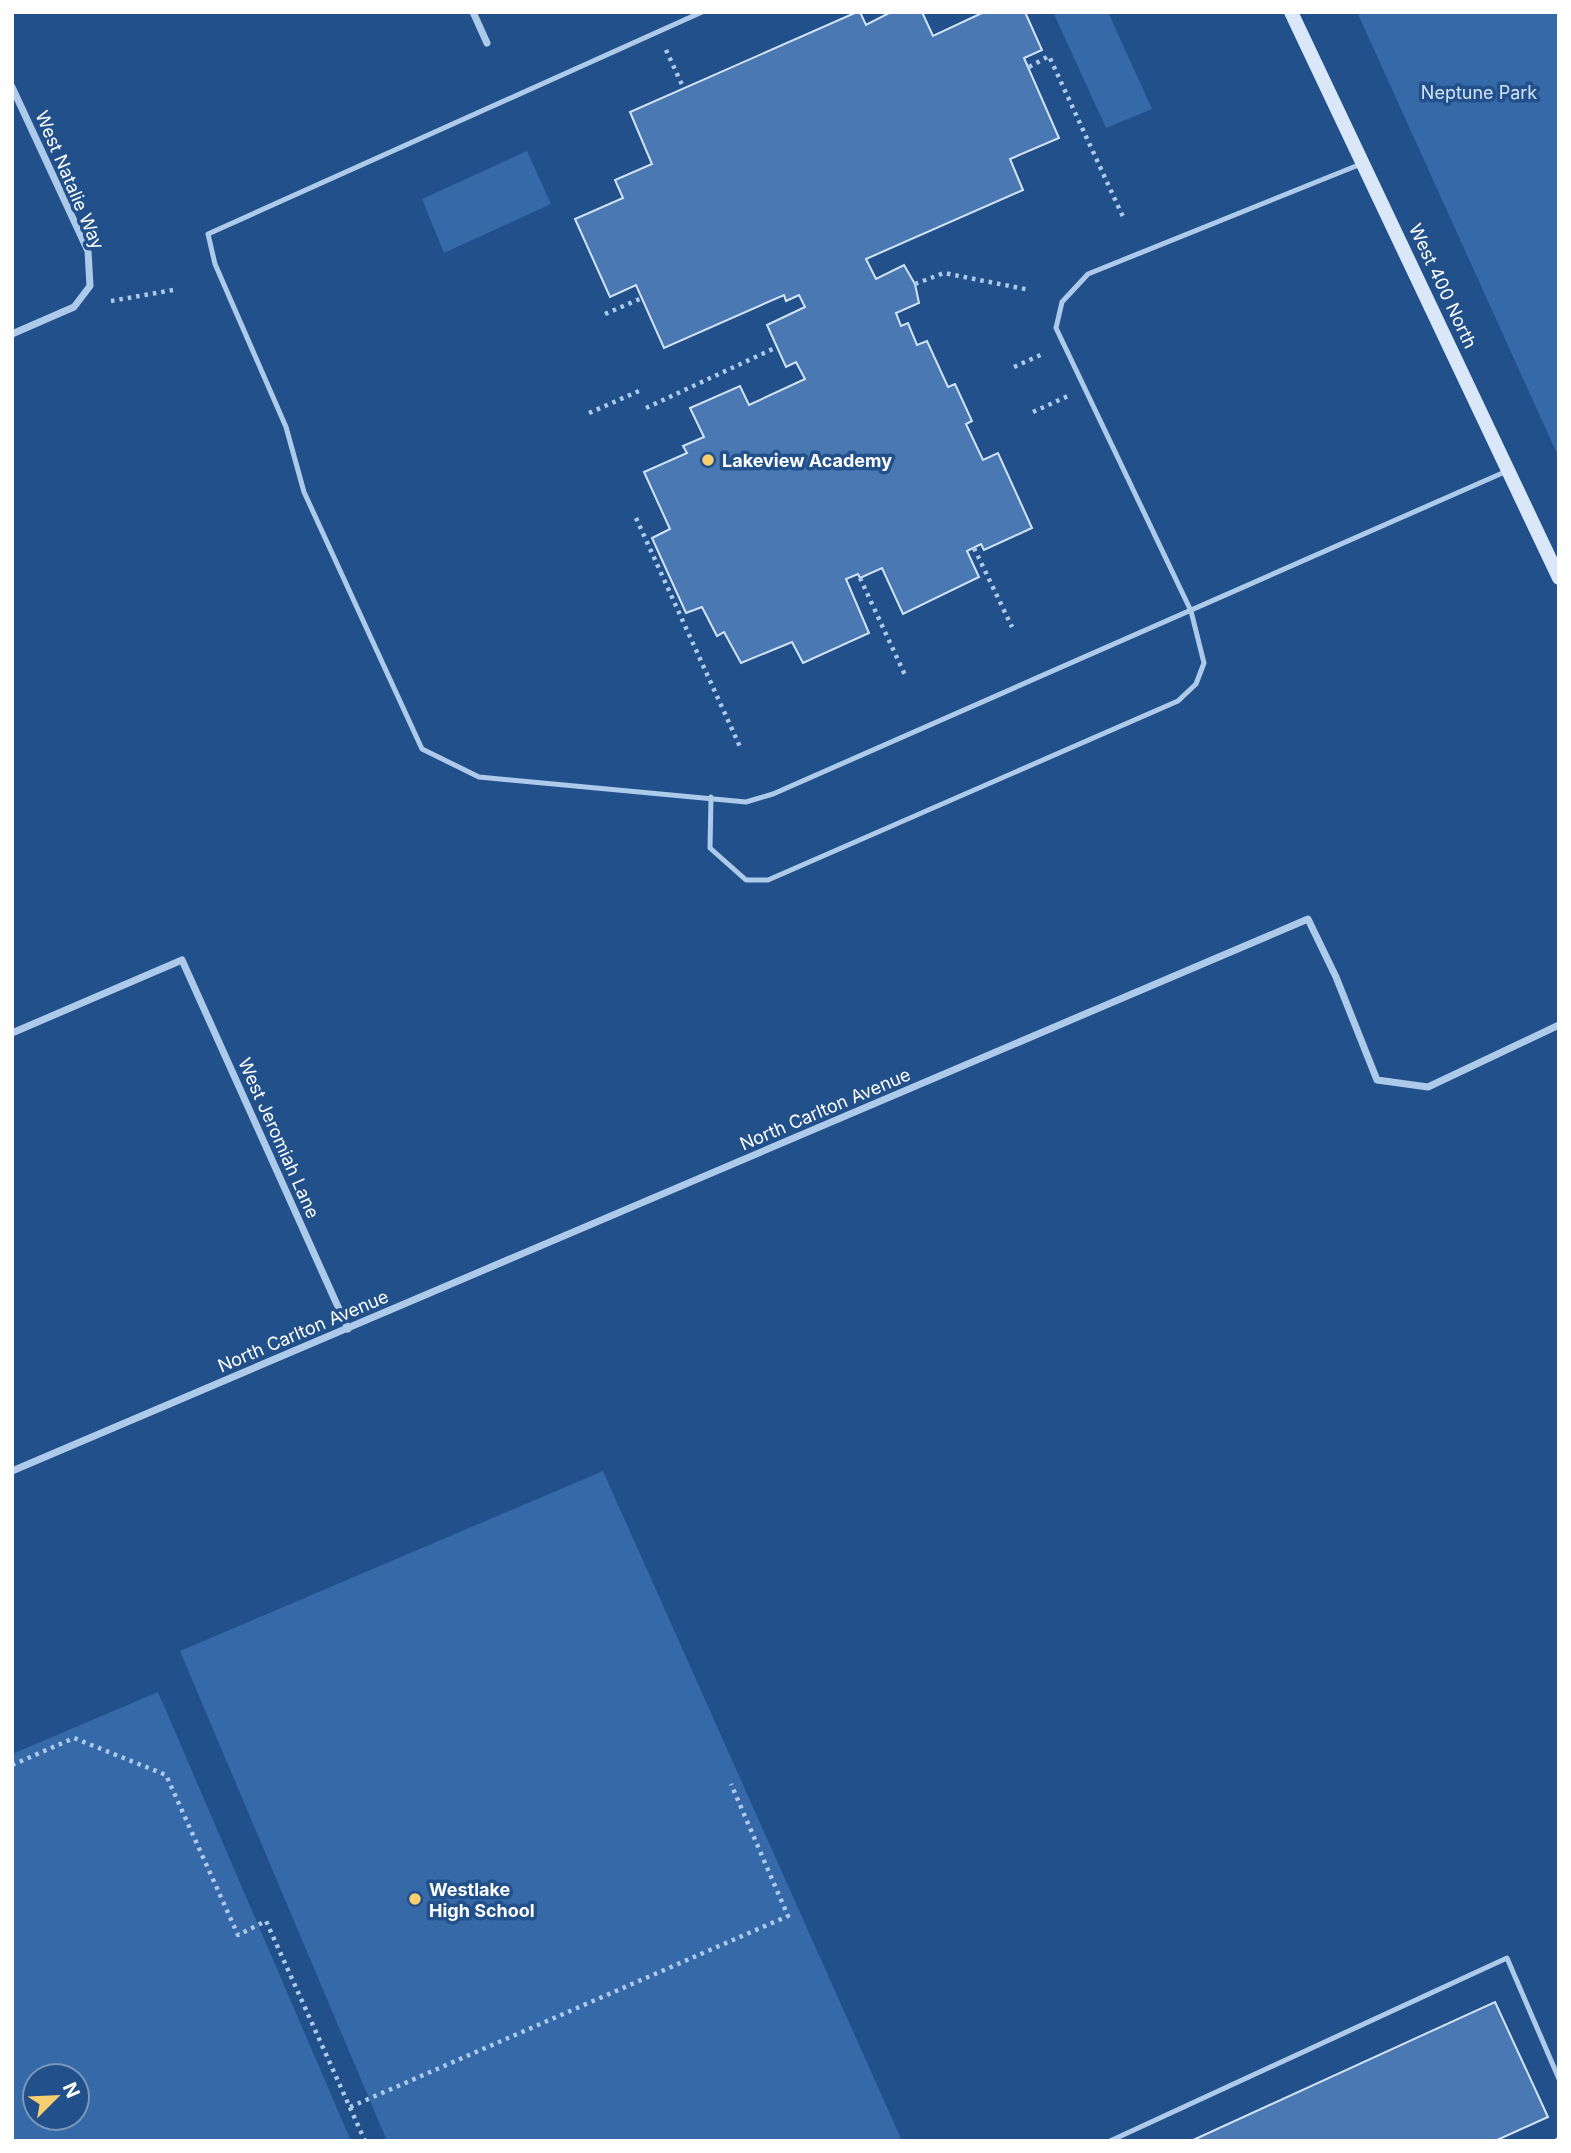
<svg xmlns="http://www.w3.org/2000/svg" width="1571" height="2153" font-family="Inter,sans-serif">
<rect width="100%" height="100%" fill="#21508a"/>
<!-- green -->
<g fill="#3569a8" fill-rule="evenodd">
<polygon points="1053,12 1108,12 1152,109 1106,128"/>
<polygon points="1357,12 1559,12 1559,458"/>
<polygon points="527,151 551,204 444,253 422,199"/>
<polygon points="603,1471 902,2141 387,2141 180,1651"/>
<path d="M158 1692 351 2141H12V1754ZM77 2076V2118H35V2076Z"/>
</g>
<!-- building -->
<g fill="#4a78b2" stroke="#d2e4f8" stroke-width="2">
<polygon points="857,12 860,12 866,25 891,12 922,12 933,36 984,12 1025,12 1042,50 1024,58 1059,138 1010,159 1023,190 866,259 876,279 904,265 915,284 919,303 896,313 901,326 908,323 917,345 927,341 948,387 955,384 972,421 966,424 983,460 998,453 1032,528 984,550 981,544 967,551 979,577 903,614 882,568 860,578 858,574 846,579 869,633 803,663 792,642 741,663 724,632 717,636 702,607 686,613 652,538 670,529 644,472 687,453 683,446 704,437 690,408 740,386 749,405 805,379 796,362 786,367 767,325 805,307 799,295 786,301 784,295 664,348 636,285 610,297 575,219 623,198 615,180 652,164 630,112"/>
<polygon points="1495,2002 1548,2117 1495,2141 1191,2141"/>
</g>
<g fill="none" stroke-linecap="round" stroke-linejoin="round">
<!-- path -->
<g stroke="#adcaeb" stroke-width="4.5" stroke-dasharray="3.5 5" stroke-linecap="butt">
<polyline points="666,50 684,89"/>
<polyline points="1029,67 1049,56 1124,219"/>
<polyline points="915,284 944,273 1030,290"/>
<polyline points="111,301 173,290"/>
<polyline points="605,314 642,298"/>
<polyline points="1014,367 1045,353"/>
<polyline points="646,408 777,347"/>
<polyline points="1033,412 1068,396"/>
<polyline points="589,413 639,391"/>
<polyline points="636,518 741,749"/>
<polyline points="974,548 1012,627"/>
<polyline points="860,578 905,675"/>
<polyline points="12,1765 74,1738 166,1775 238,1935 266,1921 365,2141"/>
<polyline points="350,2107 788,1916 731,1784"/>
</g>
<!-- lane -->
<g stroke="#adcaeb" stroke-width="5">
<polyline points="702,12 208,234 215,264 286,427 304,492 422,749 479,777 746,802 773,794 1507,471"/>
<polyline points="711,797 710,848 746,880 768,880 1178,701 1196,684 1204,663 1191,611 1056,328 1062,302 1088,274 1361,164"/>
<polyline points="1110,2141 1507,1958 1559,2079"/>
<polyline points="1556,2141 1559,2139"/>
</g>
<!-- street -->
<g stroke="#adcaeb" stroke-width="7">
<polyline points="473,12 487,43"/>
<polyline points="12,87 88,251 90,286 74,307 12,334"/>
<polyline points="12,1033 182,960 348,1329"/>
<polyline points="12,1471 1308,919 1336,977 1377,1080 1428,1087 1559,1025"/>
</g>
<!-- secondary -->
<polyline stroke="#d9e7f8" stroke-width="14" points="1291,12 1559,578"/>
</g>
<!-- markers -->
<g fill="#f8cf6f" stroke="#21508a" stroke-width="2.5">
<circle cx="708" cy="460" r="7"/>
<circle cx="415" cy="1899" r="7"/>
</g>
<g text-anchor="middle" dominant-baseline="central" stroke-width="7" stroke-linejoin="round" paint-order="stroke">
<!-- park labels -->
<g font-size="18" fill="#d2e4f8" stroke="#21508a">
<text x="1479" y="92">Neptune Park</text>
</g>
<!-- street labels -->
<g font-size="18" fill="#fff" stroke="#21508a">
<text transform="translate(70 180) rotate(67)">West Natalie Way</text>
<text transform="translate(1443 286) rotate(65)">West 400 North</text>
<text transform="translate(825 1109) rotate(-23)">North Carlton Avenue</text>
<text transform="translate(279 1138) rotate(66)">West Jeromiah Lane</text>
<text transform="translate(303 1331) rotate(-23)">North Carlton Avenue</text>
</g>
<!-- poi labels -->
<g font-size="18" font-weight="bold" fill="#fff" stroke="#21508a" text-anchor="start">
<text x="722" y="460">Lakeview Academy</text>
<text x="429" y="1889">Westlake<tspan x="429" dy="21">High School</tspan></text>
</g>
</g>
<!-- border -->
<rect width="1571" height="2153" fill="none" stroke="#ffffff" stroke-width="28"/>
<!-- north arrow -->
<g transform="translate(56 2097) rotate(66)"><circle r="33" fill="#21508a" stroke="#7a96b9" stroke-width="2"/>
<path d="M0-5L12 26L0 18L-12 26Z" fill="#f8cf6f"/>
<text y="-10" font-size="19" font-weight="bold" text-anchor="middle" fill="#ffffff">N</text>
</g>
</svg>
